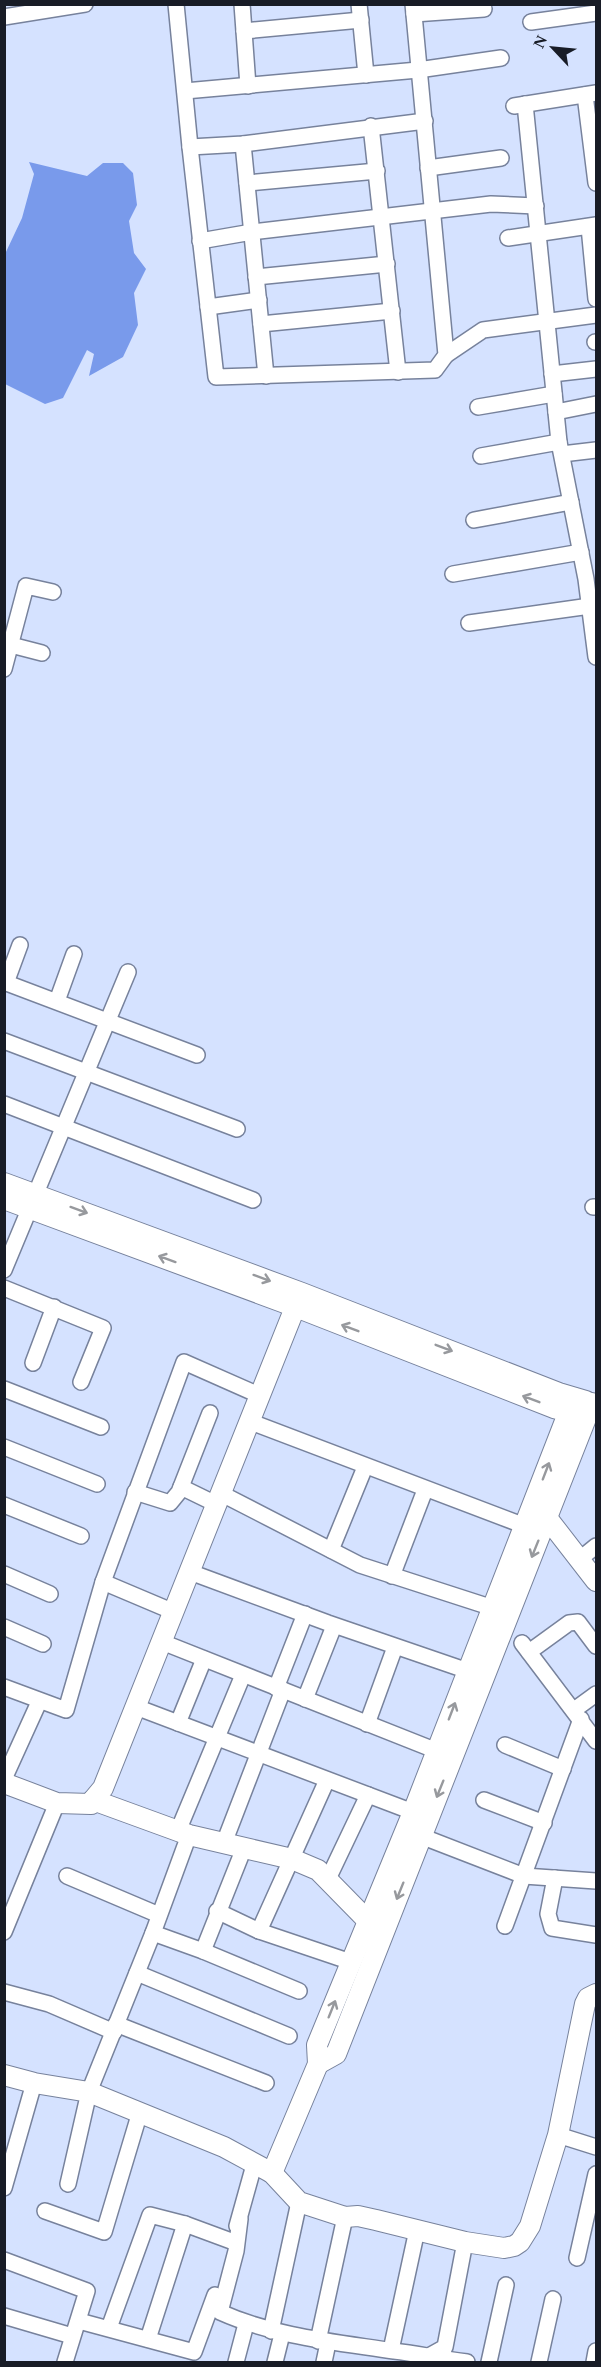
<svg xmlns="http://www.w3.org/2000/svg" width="601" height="2367" font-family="'Times New Roman',serif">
<rect width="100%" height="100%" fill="#d5e2ff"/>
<!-- water -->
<polygon fill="#799aeb" points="29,162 87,176 103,163 123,163 133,173 137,205 129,221 134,253 146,269 134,293 138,325 123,357 89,376 94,354 87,350 63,398 45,404 5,384 5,254 22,218 34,174"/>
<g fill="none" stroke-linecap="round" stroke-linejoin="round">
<defs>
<g id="minor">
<polyline points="176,4 190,147 216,377 435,370 446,355 413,4"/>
<polyline points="242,4 248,86"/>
<polyline points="359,4 366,75"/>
<polyline points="414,14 484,9"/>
<polyline points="4,17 85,4"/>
<polyline points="531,22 596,13"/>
<polyline points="244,31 361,20"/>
<polyline points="185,91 418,70 501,58"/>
<polyline points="585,95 596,183"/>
<polyline points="525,104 559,442 586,579 596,657"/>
<polyline points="514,106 596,93"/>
<polyline points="371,126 398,372"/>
<polyline points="243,144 266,376"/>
<polyline points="190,147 243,144 425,121"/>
<polyline points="428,168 501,158"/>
<polyline points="247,183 377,171"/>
<polyline points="589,227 596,299"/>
<polyline points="508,238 596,225"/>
<polyline points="200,241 252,232 491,204 536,206"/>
<polyline points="256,277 387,264"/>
<polyline points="208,307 259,300"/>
<polyline points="261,324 392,311"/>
<polyline points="595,342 596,342"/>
<polyline points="446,355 483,330 596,315"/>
<polyline points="552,374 596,369"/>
<polyline points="478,407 554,394"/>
<polyline points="556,412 596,404"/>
<polyline points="562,454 596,450"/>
<polyline points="481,456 559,442"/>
<polyline points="474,520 571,502"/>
<polyline points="453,574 581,552"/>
<polyline points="469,623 590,606"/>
<polyline points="11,645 42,653"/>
<polyline points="4,669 26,586 53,592"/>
<polyline points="4,982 197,1055"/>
<polyline points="6,983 20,945"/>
<polyline points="57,1001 74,954"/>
<polyline points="4,1041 237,1129"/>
<polyline points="4,1104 253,1200"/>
<polyline points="593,1207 596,1207"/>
<polyline points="4,1270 128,972"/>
<polyline points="4,1288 103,1328 81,1382"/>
<polyline points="33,1363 54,1307"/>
<polyline points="4,1389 101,1427"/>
<polyline points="251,1422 525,1526"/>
<polyline points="4,1447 97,1484"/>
<polyline points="181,1487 218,1505"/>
<polyline points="135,1492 170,1503 179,1492 210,1413"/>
<polyline points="222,1494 360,1565 493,1608"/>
<polyline points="4,1505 81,1536"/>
<polyline points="331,1550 365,1467"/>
<polyline points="580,1559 596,1546"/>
<polyline points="190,1572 328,1623 468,1671"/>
<polyline points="4,1574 50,1594"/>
<polyline points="392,1576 425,1490"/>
<polyline points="103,1582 174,1612"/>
<polyline points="4,1627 43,1644"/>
<polyline points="162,1642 437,1751"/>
<polyline points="522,1643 596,1741"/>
<polyline points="529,1652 569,1623 578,1622 596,1646"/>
<polyline points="4,1687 66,1710 103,1582 184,1362 261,1396"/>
<polyline points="276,1688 305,1614"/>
<polyline points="305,1699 334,1626"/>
<polyline points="136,1707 413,1812"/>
<polyline points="574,1710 596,1694"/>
<polyline points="178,1723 204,1659"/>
<polyline points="367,1724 395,1647"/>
<polyline points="505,1745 563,1769"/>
<polyline points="4,1779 39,1702"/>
<polyline points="484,1800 544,1823"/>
<polyline points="178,1831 243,1675"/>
<polyline points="413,1833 524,1876 596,1881"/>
<polyline points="224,1843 283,1690"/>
<polyline points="67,1876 159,1915"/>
<polyline points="555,1878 548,1914 552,1928 596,1935"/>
<polyline points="328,1879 368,1795"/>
<polyline points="217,1911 259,1931 351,1962"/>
<polyline points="505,1926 581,1719"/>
<polyline points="259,1931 327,1780"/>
<polyline points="4,1932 57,1803"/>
<polyline points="153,1933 203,1951 299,1991"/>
<polyline points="203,1951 244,1848"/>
<polyline points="137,1973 289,2036"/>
<polyline points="4,1992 49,2004 114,2032"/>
<polyline points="116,2024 266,2083"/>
<polyline points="558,2135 596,2147"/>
<polyline points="68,2184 89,2092 153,1933 189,1835"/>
<polyline points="4,2188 34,2083"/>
<polyline points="45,2211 104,2232 140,2112"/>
<path d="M240 2219 236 2251 220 2312C276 2337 335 2342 394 2351 418 2354 442 2359 467 2362"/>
<polyline points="237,2226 254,2165"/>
<polyline points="577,2258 596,2174"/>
<polyline points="4,2260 87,2291 65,2362"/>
<polyline points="4,2316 72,2336"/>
<polyline points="79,2321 194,2352 215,2295"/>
<polyline points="109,2328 150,2215 185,2224 231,2241"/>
<polyline points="271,2331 299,2202"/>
<polyline points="148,2339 185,2224"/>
<polyline points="318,2341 345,2217"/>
<polyline points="391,2350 417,2230"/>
<polyline points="427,2360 427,2357 445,2347 465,2242"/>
<polyline points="236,2362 246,2324"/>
<polyline points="275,2362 282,2334"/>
<polyline points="324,2362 328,2343"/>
<polyline points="489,2362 506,2285"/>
<polyline points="539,2362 553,2299"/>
<polyline points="594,2362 596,2351"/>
</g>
<g id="tertiary">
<polyline points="4,1183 302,1293 559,1393 586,1401"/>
<polyline points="4,1199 296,1307 554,1408 581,1415"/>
<polyline points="541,1510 596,1581"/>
<polyline points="4,1783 57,1803 91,1804 93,1800 189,1835 292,1859 318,1870 368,1921"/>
<polyline points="93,1800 103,1788 300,1295"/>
<polyline points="318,2064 336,2054 592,1403"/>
<polyline points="4,2075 34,2083 89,2092 224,2147 272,2173 299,2202 345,2217 358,2216 376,2220 465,2242 504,2248 514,2246 520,2242 530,2226 558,2135 585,2004 588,1998 596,1994"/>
<polyline points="272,2173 318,2064 317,2045 413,1812 574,1398"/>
</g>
</defs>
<!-- minor casing -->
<use href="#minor" stroke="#77829c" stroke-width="18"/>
<!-- tertiary casing -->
<use href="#tertiary" stroke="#77829c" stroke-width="22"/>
<!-- minor -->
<use href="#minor" stroke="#fff" stroke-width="15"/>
<!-- tertiary -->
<use href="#tertiary" stroke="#fff" stroke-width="20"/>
</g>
<!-- one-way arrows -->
<defs><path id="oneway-shaft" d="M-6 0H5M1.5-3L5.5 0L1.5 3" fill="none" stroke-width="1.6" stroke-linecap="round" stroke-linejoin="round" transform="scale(1.5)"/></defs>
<g stroke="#97999d">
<use href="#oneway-shaft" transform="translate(79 1210) rotate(20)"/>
<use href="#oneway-shaft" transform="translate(167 1259) rotate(-160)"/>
<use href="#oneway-shaft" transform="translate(262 1278) rotate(20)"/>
<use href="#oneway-shaft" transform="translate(350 1328) rotate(-159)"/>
<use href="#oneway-shaft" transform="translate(444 1348) rotate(21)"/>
<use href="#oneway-shaft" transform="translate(531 1399) rotate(-159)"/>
<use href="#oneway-shaft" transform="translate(546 1471) rotate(-69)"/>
<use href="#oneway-shaft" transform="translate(535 1549) rotate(112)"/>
<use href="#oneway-shaft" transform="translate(452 1711) rotate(-69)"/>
<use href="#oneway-shaft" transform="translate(440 1789) rotate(112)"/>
<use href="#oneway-shaft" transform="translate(400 1891) rotate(112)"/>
<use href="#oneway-shaft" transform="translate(332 2009) rotate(-68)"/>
</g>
<!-- border -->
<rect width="601" height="2367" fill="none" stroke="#181c26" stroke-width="12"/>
<!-- north arrow -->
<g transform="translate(553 48) rotate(296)" stroke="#d5e2ff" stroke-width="4.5" paint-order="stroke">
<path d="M0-4.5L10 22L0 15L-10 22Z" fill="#181c26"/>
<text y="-9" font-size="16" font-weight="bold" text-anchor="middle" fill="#181c26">N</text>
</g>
</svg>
